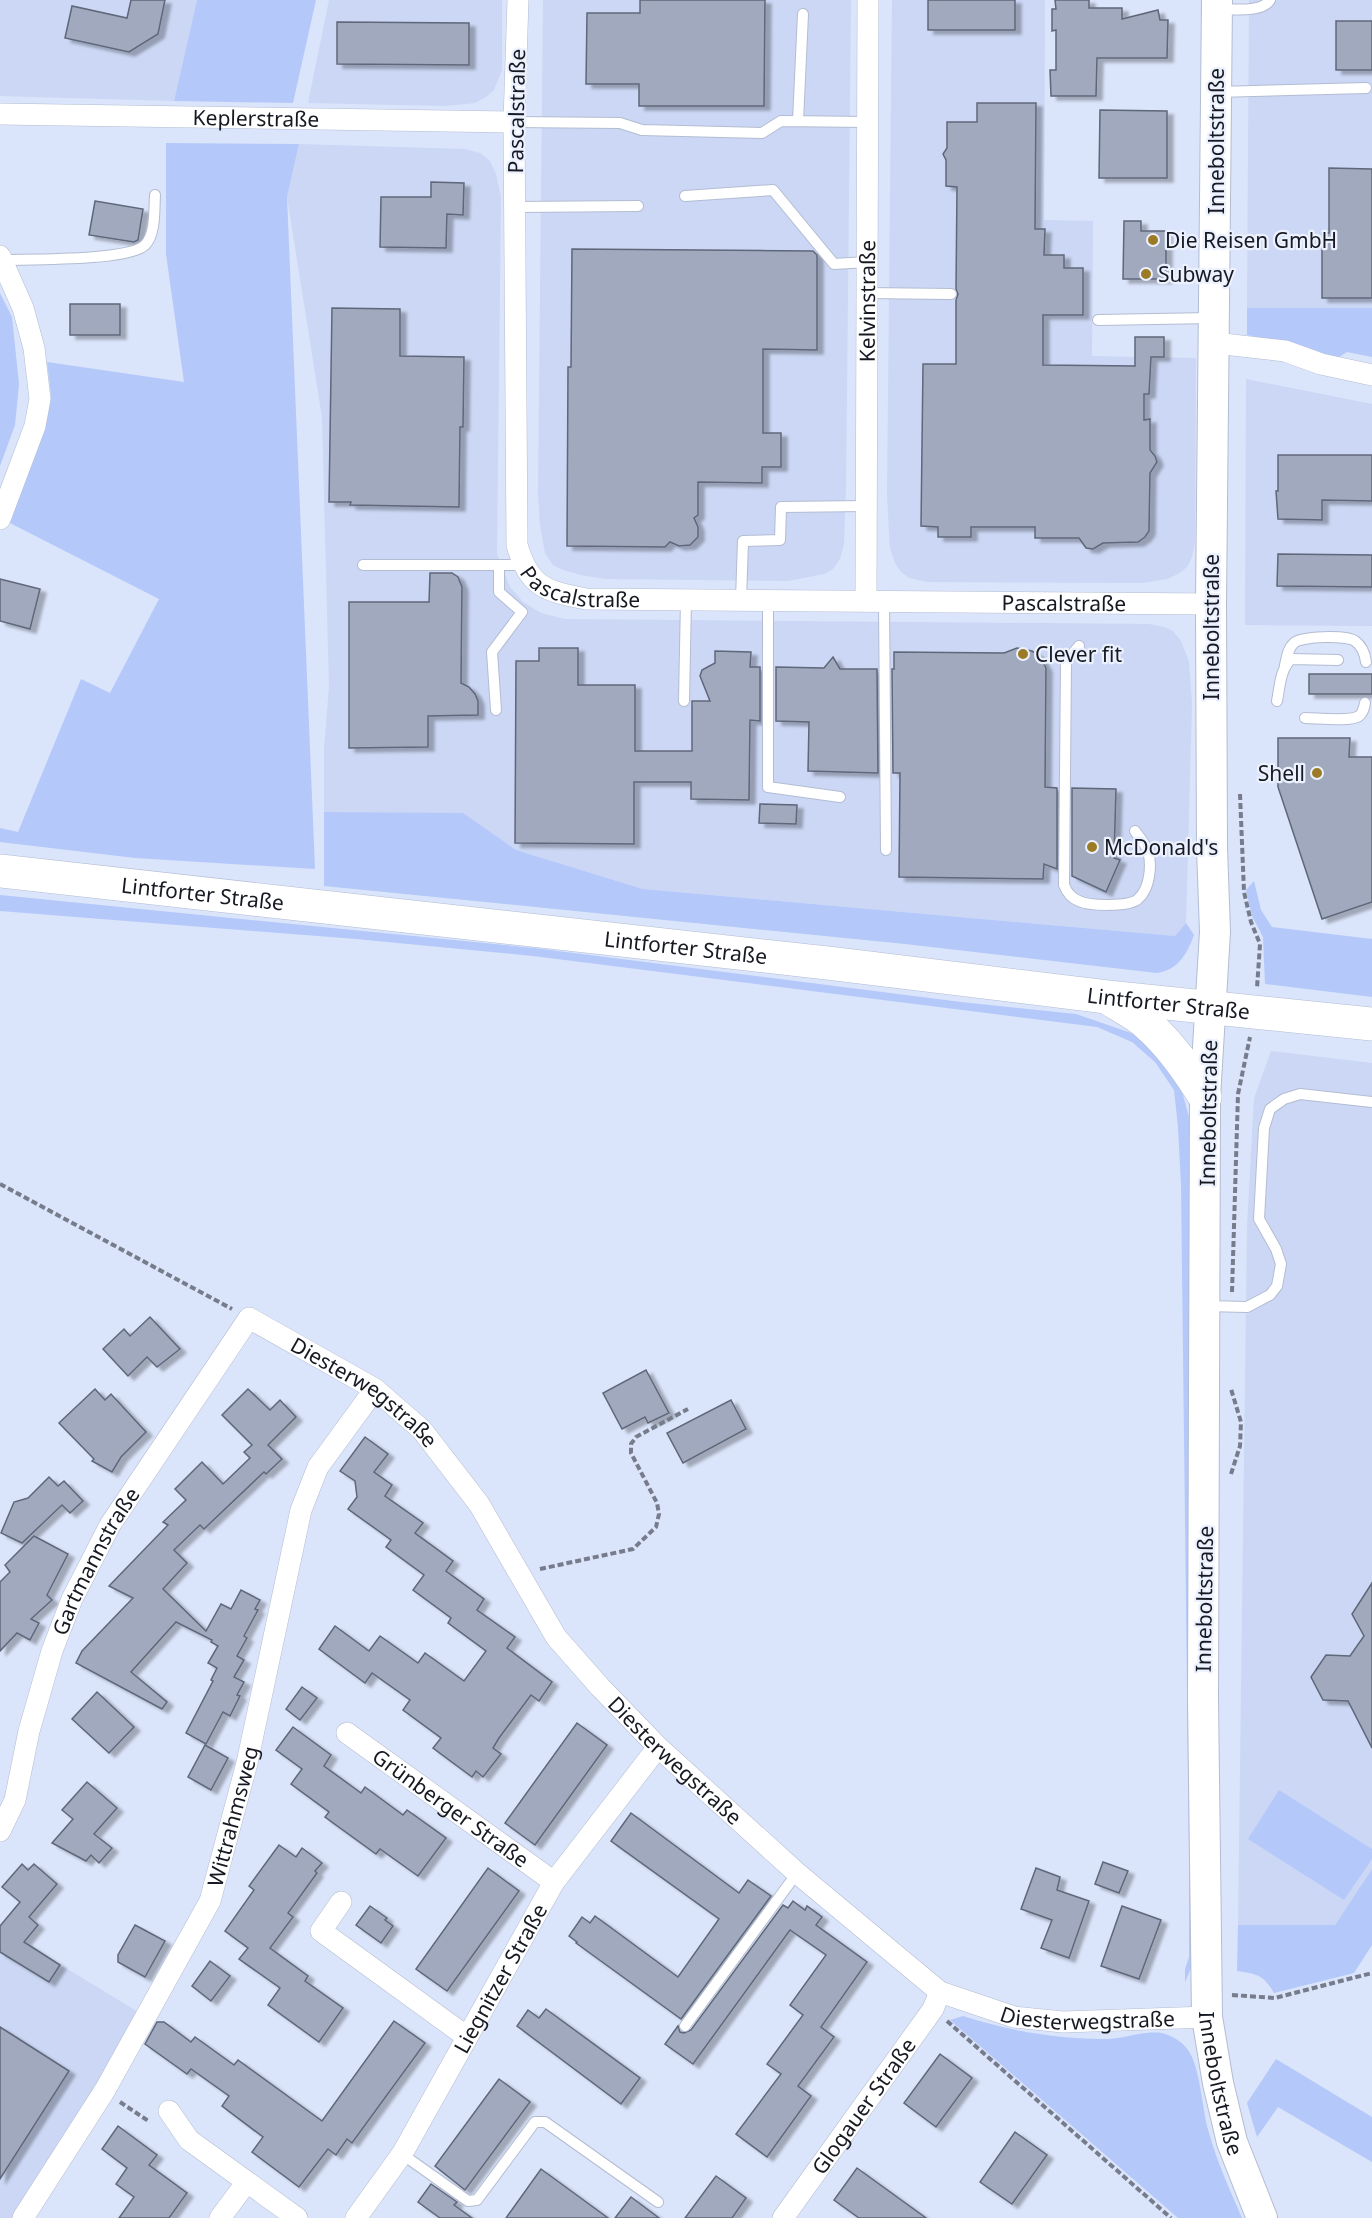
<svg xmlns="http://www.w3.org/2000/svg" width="1372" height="2218" font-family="'Noto Sans',sans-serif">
<defs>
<filter id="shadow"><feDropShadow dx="6" dy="4" stdDeviation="1.5" flood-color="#0004"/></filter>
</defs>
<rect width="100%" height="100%" fill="#dae4fa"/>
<!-- built -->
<g fill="#cbd7f4">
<polygon points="0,0 197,0 174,101 0,96"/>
<polygon points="329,0 502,0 502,70 494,90 486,97 475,103 446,106 308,103"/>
<polygon points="543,0 851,0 846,488 844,544 840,559 833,569 824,574 788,581 605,579 581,575 563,570 553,565 545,553 540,525 538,493"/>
<polygon points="892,0 1045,0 1044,220 1093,221 1092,356 1196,358 1195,542 1192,557 1187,567 1178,574 1167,579 1143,583 927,582 909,578 901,572 895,563 890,548 887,496"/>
<polygon points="1249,0 1372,0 1372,308 1247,308"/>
<polygon points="299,144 465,149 480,153 490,161 496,174 501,197 497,554 510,587 523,602 541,613 565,619 1149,624 1164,627 1173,631 1181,641 1189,662 1192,703 1186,923 1175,936 643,889 516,850 463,814 324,812 324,749 329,687 322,417 287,197"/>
<polygon points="1246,379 1372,404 1372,626 1245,625"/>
<polygon points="1271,1051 1372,1063 1372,1869 1335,1925 1238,1925 1247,1227 1254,1098"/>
<polygon points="0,1928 138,2012 101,2081 13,2218 0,2218"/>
</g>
<!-- green -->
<g fill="#b4c8fa">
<polygon points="197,0 316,0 293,103 174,101"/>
<polygon points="166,143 299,144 287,197 315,869 135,858 0,842 0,828 18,832 81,679 110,693 159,599 8,522 45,426 51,395 47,362 184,382 166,254"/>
<polygon points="0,293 12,317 19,384 15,425 0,466"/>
<polygon points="1247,308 1372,308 1372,357 1347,352 1336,359 1286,343 1247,335"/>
<path d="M324 812 463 813 516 850 643 889 1175 936 1186 923 1194 935C1187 954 1178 970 1157 973L905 944 324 886Z"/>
<polygon points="1254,881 1261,910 1272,927 1372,939 1372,997 1265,984 1263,937 1252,916 1246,890"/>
<polygon points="0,895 534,948 961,1002 1076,1014 1134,1034 1177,1073 1189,1117 1196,1306 1195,1949 1191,1968 1185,1982 1185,1969 1189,1957 1189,1858 1181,1184 1178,1127 1174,1090 1155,1062 1132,1042 1097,1027 533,956 356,939 0,911"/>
<polygon points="1279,1790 1372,1849 1372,1859 1344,1900 1248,1839"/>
<path d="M1372 1869V1945L1354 1973 1274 1993C1264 1975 1257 1974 1237 1971L1238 1925H1335Z"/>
<path d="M963 2016C1010 2031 1056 2039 1106 2039 1125 2039 1147 2029 1165 2034 1175 2037 1185 2044 1190 2053 1201 2073 1202 2110 1209 2133 1217 2162 1230 2190 1242 2218H1178L950 2020Z"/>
<polygon points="1276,2059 1372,2117 1372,2162 1278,2107 1257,2137 1247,2103"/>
</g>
<!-- building -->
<g fill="#a0a9be" stroke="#5f677a" stroke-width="1.5" filter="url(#shadow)">
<polygon points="131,0 165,0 158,34 129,52 65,38 72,6 127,18"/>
<polygon points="640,0 765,0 764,106 639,106 639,84 586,84 587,13 640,13"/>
<rect x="928" y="0" width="87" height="30"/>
<polygon points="1055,0 1089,0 1089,8 1122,8 1122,19 1158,10 1160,20 1168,20 1167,58 1097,58 1096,96 1051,96 1050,70 1056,70 1056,30 1052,31 1052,9 1056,9"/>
<rect x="1336" y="21" width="36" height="49"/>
<polygon points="337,22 469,23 469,65 337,64"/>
<polygon points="977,103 1036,103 1035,229 1045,229 1044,255 1064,255 1064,268 1083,268 1083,315 1043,315 1043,365 1135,366 1135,337 1164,337 1164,357 1151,357 1149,394 1144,394 1144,420 1150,419 1150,450 1155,456 1157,462 1150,473 1149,531 1145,537 1138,542 1103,543 1093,549 1086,548 1079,538 1035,538 1035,527 971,527 971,537 938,537 938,527 921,526 923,364 956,364 956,300 958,294 956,289 957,187 946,186 946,160 943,154 947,148 947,122 977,122"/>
<polygon points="1100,110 1167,111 1167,178 1099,178"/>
<polygon points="1329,168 1372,169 1372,298 1322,298 1322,233 1329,233"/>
<polygon points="431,182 464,183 463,215 447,214 446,248 380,247 381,197 431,197"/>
<polygon points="95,201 143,209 138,240 134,242 89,235"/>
<polygon points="1124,221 1141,221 1141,231 1166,231 1166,279 1123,279"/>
<polygon points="572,249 813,251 817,255 817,350 763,349 763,433 781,433 781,467 762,467 762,483 698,482 698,515 694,518 698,527 698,537 690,545 679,546 670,542 665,547 567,546 568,367 571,367"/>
<rect x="70" y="304" width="50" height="31"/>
<polygon points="332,308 400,309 400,356 464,357 463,427 460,427 459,507 350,505 351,502 329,502"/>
<polygon points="1278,455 1372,455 1372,501 1322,500 1322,520 1278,519 1276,491 1278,491"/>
<polygon points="1278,554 1372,555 1372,587 1277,586"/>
<polygon points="430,573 452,573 458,577 462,587 461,683 469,687 475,694 478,701 478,715 428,716 428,747 349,748 349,602 429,602"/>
<polygon points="0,579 40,589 30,629 0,621"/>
<polygon points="539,648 578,648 578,685 635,685 635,751 692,751 692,701 710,701 700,676 702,670 715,663 715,651 751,652 750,667 760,667 760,721 750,720 749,800 691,799 691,782 634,782 634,844 515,843 516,661 539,661"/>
<polygon points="1017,648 1032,651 1039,655 1046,668 1045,787 1057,788 1057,869 1044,864 1043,879 899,877 900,773 893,773 892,669 894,669 894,652 1004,653"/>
<polygon points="833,657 840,669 877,669 878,773 808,771 809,722 776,721 776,667 824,668"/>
<rect x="1309" y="674" width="63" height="20"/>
<polygon points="1278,738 1350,738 1349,757 1372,757 1372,902 1322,919 1278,787"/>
<polygon points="1072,788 1116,789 1114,858 1120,860 1106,892 1072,876"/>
<polygon points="760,804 797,805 796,824 759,823"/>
<polygon points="150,1317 180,1349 157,1367 147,1357 128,1376 103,1349 124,1329 130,1336"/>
<polygon points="646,1370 669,1413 648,1423 645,1417 622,1429 603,1393"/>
<polygon points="95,1389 105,1400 111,1394 146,1432 121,1457 112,1472 92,1461 94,1459 59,1423"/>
<polygon points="248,1389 270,1410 280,1400 296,1417 268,1445 282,1459 266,1474 264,1472 204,1529 200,1525 174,1550 187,1563 163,1589 206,1631 221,1604 231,1609 241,1590 260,1600 255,1609 258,1610 244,1636 247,1638 237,1656 244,1660 234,1677 244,1682 237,1695 240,1696 230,1716 223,1712 206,1744 186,1733 213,1681 211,1680 217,1668 208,1663 218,1646 211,1642 212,1640 176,1622 131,1672 167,1702 162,1709 76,1663 82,1651 133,1598 109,1586 168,1525 163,1522 186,1500 175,1489 202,1462 223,1484 250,1458 244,1452 252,1445 222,1415"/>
<polygon points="731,1400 746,1429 683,1463 667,1433"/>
<polygon points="365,1437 388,1454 374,1472 392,1485 385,1496 423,1523 415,1533 453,1561 446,1571 484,1599 477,1610 515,1637 507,1648 552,1682 539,1701 531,1695 499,1738 493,1748 501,1754 483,1777 476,1771 472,1777 433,1748 441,1738 403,1710 410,1700 372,1673 365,1683 319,1649 335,1626 369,1651 380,1636 418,1663 425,1653 464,1681 486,1651 448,1623 451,1618 413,1590 424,1575 386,1547 391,1540 348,1509 357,1497 355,1481 340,1471"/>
<polygon points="49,1477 58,1486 64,1481 83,1501 70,1513 62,1505 22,1543 1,1533 14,1502 28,1498"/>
<polygon points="34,1536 68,1554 47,1595 52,1600 31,1619 39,1623 30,1640 17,1633 0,1651 0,1582 10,1572 5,1565"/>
<polygon points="1372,1583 1372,1748 1348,1701 1323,1700 1311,1677 1326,1655 1350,1656 1364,1636 1352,1614"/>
<polygon points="302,1687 317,1698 300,1720 286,1709"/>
<polygon points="97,1692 134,1727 109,1753 72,1719"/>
<polygon points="577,1723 607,1745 535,1845 505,1823"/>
<polygon points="293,1727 331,1755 324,1766 361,1793 365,1787 403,1815 407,1810 446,1838 418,1876 380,1849 376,1854 325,1817 329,1812 291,1784 302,1769 276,1750"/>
<polygon points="205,1745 228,1758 211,1790 188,1777"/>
<polygon points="87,1782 117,1808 94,1834 112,1848 99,1863 91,1855 86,1861 52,1843 73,1819 62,1810"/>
<polygon points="631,1813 739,1893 748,1880 771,1896 681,2019 576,1943 577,1942 569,1936 582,1917 590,1923 595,1916 678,1977 719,1919 611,1841"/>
<polygon points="279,1845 296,1857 302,1848 322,1863 315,1871 317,1873 288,1913 293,1917 270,1948 308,1976 305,1981 343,2008 319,2042 268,2005 280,1988 239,1959 248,1948 225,1931 254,1890 249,1886"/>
<polygon points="1103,1862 1128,1871 1119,1893 1095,1884"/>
<polygon points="22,1864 28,1870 34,1864 57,1884 29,1917 38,1925 24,1942 60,1965 49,1982 0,1952 0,1926 20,1902 2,1887"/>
<polygon points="488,1868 519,1891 447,1991 416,1969"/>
<polygon points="1036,1868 1060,1877 1057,1890 1089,1901 1069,1958 1041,1948 1052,1920 1021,1909"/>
<polygon points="793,1901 805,1910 807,1906 822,1917 816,1925 867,1962 821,2027 834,2037 798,2086 811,2096 767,2157 736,2134 781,2074 767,2064 803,2015 790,2005 826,1955 790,1930 693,2064 665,2044 678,2026 680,2032 684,2033 691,2030 783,1905 788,1908"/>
<polygon points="370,1906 387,1918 385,1920 393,1926 381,1943 356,1925"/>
<polygon points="1122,1906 1161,1920 1139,1979 1101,1966"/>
<polygon points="135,1925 165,1941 145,1977 118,1962 118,1955"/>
<polygon points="210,1961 230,1976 211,2001 192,1986"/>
<polygon points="546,2009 640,2078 621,2104 517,2026 528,2010 539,2018"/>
<polygon points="394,2021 425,2043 352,2143 347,2139 336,2155 328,2149 299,2187 252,2152 263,2137 222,2106 229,2096 191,2069 187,2074 145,2044 157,2022 164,2022 191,2042 195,2037 234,2065 238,2060 322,2121"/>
<polygon points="0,2027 69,2071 0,2179"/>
<polygon points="940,2054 972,2078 936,2127 904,2103"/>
<polygon points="499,2079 530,2102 465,2190 435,2166"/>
<polygon points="118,2126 157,2155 149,2165 187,2193 169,2218 119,2218 134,2197 116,2184 127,2168 102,2149"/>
<polygon points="1015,2132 1047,2155 1012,2204 980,2182"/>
<polygon points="857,2168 926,2218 859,2218 834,2200"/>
<polygon points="541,2169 567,2188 608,2218 506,2218"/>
<polygon points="716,2176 746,2198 732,2218 685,2218"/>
<polygon points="431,2184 457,2202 454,2205 472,2218 440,2218 418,2202"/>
<polygon points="631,2197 659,2218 615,2218"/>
</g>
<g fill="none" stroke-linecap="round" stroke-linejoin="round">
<defs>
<g id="lane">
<path d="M1219 9C1233 9 1262 13 1270 0"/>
<polyline points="1217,92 1366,88"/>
<polyline points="798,121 803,14"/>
<polyline points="514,122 620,123 642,130 762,133 781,121 867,122"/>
<polyline points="685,196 773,190 834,264 867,262"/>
<polyline points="515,207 638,206"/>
<path d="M2 260C29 259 129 261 145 245 156 234 154 209 155 195"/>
<polyline points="867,293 951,294"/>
<polyline points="1098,320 1212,318"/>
<polyline points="363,565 523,565"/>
<polyline points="741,600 743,541 780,540 781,507 866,506"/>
<polyline points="768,600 768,787 840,797"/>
<polyline points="884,601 886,850"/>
<path d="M1079 646 1066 662 1064 885C1067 893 1071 898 1079 901 1089 906 1130 907 1138 899 1150 889 1152 865 1148 851 1145 843 1139 837 1135 831"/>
<path d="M1285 665C1287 657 1288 648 1294 643 1301 636 1347 635 1355 641 1362 646 1365 654 1366 662"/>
<polyline points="684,701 686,599"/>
<path d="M1277 701C1280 686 1280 670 1291 659L1338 660"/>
<polyline points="496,710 492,652 522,612 499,592 499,565"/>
<path d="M1305 718C1317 718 1350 722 1359 716 1363 713 1364 708 1365 703"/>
<polyline points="1206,1306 1247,1307 1270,1295 1277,1286 1281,1264 1276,1249 1259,1219 1264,1128 1270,1109 1284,1099 1300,1094 1372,1102"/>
<polyline points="685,2026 797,1873"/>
<polyline points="402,2154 468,2201 477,2200 535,2122 545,2122 658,2202"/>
</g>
<g id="street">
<path id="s1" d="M518 0 514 122 517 545C529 587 545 591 586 599L1211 604"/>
<path id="s2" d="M0 114 514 122"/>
<polyline points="0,256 23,308 34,348 40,399 35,426 0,519"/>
<polyline points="1215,343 1285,351 1321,364 1372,375"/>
<path id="s3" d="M866 601 868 0"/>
<path id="s4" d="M347 1733 554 1882"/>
<path id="s5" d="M0 1831 15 1800 29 1731 52 1651 72 1599 110 1525 249 1318 375 1389 422 1430 479 1504 556 1637 600 1687 658 1747 797 1873 940 1992 1014 2017 1063 2022 1207 2017"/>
<polyline points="341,1902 321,1931 467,2037"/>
<polyline points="169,2111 189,2140 297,2218"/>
<path id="s6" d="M23 2218 105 2090 210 1901 247 1763 301 1510 318 1467 375 1389"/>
<polyline points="220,2218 246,2183"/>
<path id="s7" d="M356 2218 402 2154 554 1882 658 1747"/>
<path id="s8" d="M783 2218 933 2009 940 1992"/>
</g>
<g id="secondary">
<path id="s9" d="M1217 0 1211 604 1212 848 1215 932 1205 1097 1203 1699 1207 2017 1218 2083 1232 2142 1262 2218"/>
</g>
<g id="primary">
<path id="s10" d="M0 871 836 964 1107 997 1372 1024"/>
<path d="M1111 1000C1122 1007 1136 1014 1146 1023 1171 1045 1188 1070 1205 1097"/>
</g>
</defs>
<!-- lane casing -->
<use href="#lane" stroke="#b3bdd2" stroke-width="12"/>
<!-- street casing -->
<use href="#street" stroke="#b3bdd2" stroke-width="22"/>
<!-- secondary casing -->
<use href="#secondary" stroke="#b3bdd2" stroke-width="32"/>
<!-- primary casing -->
<use href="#primary" stroke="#b3bdd2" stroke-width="34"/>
<!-- path -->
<g stroke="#767c8b" stroke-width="4" stroke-dasharray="6 3" stroke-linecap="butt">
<polyline points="1240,794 1244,892 1251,922 1260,944 1257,988"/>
<polyline points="0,1184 232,1309"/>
<polyline points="1232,1292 1238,1094 1250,1037"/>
<polyline points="1231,1474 1240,1446 1241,1422 1231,1389"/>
<polyline points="540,1569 633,1549 656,1527 659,1514 657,1503 631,1453 631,1444 636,1437 688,1409"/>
<polyline points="1232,1995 1275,1998 1372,1973"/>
<polyline points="947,2021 1171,2218"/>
<polyline points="120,2102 150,2122"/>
</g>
<!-- lane -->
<use href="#lane" stroke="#fff" stroke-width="10"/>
<!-- street -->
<use href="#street" stroke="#fff" stroke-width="21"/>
<!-- secondary -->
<use href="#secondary" stroke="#fff" stroke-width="30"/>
<!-- primary -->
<use href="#primary" stroke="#fff" stroke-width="33"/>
</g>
<!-- markers -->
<g fill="#9b7b25" stroke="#ebf1fe" stroke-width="2">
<circle cx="1153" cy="240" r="6"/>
<circle cx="1146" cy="274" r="6"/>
<circle cx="1023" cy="654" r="6"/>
<circle cx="1317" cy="773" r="6"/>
<circle cx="1092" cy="847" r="6"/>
</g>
<g text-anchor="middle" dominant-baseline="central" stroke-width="4.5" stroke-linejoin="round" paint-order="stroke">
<!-- street labels -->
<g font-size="21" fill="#161921" stroke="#ebf1fe">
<text transform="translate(516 111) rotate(-89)">Pascalstraße</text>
<text stroke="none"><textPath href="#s2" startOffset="256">Keplerstraße</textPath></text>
<text transform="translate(1216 141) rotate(-90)">Inneboltstraße</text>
<text stroke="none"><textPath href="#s3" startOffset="300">Kelvinstraße</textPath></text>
<text stroke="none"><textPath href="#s1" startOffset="632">Pascalstraße</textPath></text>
<text stroke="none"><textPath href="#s1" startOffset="1118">Pascalstraße</textPath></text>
<text transform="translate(1211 627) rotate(-90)">Inneboltstraße</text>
<text stroke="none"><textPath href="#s10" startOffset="204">Lintforter Straße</textPath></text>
<text stroke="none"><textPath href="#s10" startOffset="690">Lintforter Straße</textPath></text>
<text stroke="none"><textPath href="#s10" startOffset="1176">Lintforter Straße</textPath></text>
<text transform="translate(1208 1113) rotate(-89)">Inneboltstraße</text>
<text stroke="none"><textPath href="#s5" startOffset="714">Diesterwegstraße</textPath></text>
<text stroke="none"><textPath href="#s5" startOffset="288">Gartmannstraße</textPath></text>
<text transform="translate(1204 1599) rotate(-89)">Inneboltstraße</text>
<text stroke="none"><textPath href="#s5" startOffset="1202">Diesterwegstraße</textPath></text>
<text stroke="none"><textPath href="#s4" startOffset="128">Grünberger Straße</textPath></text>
<text stroke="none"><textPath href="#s6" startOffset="456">Wittrahmsweg</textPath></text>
<text stroke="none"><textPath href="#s7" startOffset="280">Liegnitzer Straße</textPath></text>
<text stroke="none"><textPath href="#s5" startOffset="1706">Diesterwegstraße</textPath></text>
<text stroke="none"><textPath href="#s9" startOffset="2085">Inneboltstraße</textPath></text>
<text stroke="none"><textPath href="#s8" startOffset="138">Glogauer Straße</textPath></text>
</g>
<!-- poi labels -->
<g font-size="21" fill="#161921" stroke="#ebf1fe" text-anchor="start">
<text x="1165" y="240">Die Reisen GmbH</text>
<text x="1158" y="274">Subway</text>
<text x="1035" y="654">Clever fit</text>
<text x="1305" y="773" text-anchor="end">Shell</text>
<text x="1104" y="847">McDonald's</text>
</g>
</g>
</svg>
